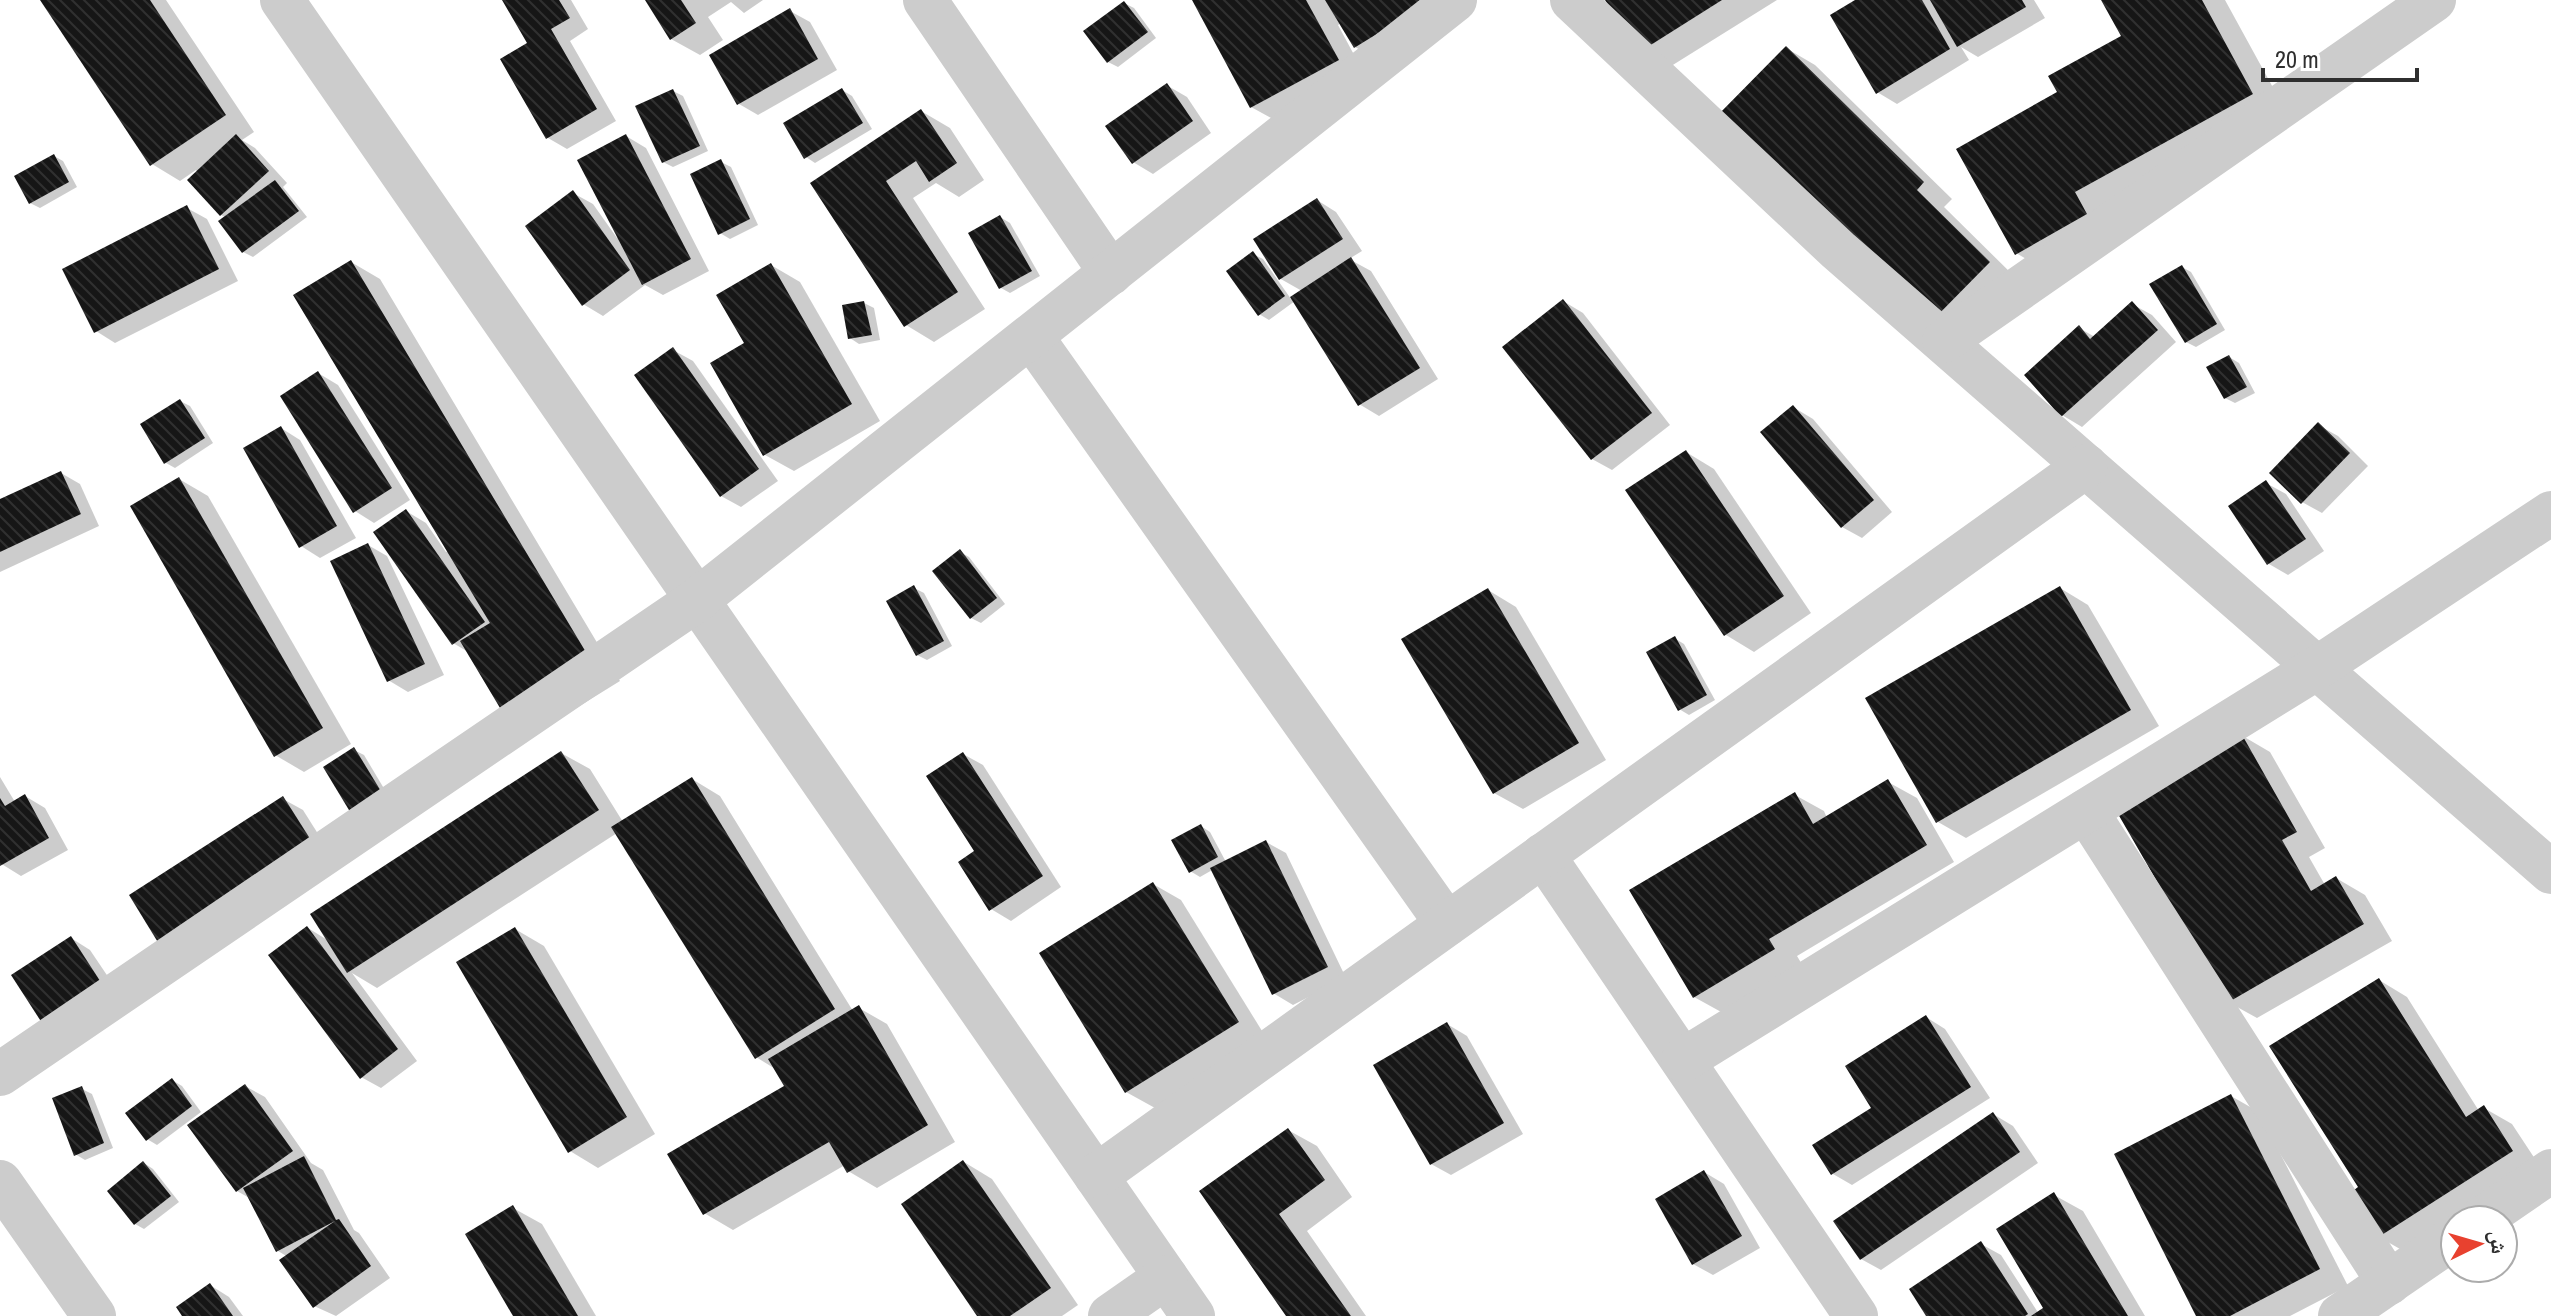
<svg xmlns="http://www.w3.org/2000/svg" width="2551" height="1316" font-family="'Archivo Narrow','Noto Naskh Arabic',sans-serif">
<defs>
<pattern id="building-back-hatch" width="6" height="6" patternUnits="userSpaceOnUse" patternTransform="scale(2)"><rect width="6" height="6" fill="#161616"/><path d="M-1 5l2 2M0 0l6 6M5-1l2 2" fill="none" stroke="#303030"/></pattern>
</defs>
<rect width="100%" height="100%" fill="#fff"/>
<!-- shadow -->
<g fill="#0003">
<polygon points="43,0 166,0 254,132 242,140 255,148 287,183 283,187 307,217 253,257 243,252 227,218 221,215 196,170 180,181 152,164"/>
<polygon points="504,0 571,0 588,29 570,41 616,121 567,149 548,138 529,44"/>
<polygon points="647,0 763,0 744,13 731,2 708,17 723,40 700,55 671,39"/>
<polygon points="1194,0 1438,0 1384,63 1355,47 1341,23 1338,25 1366,77 1280,123 1251,107"/>
<polygon points="1607,0 1777,0 1668,68"/>
<polygon points="1859,0 2034,0 2045,18 1978,57 1961,47 1969,60 1897,104 1877,92"/>
<polygon points="2104,0 2225,0 2288,115 2052,274 2016,253 2059,93 2124,37"/>
<polygon points="1124,3 1134,8 1156,38 1118,67 1108,62"/>
<polygon points="790,11 810,22 837,70 758,115 739,104"/>
<polygon points="1786,48 1815,65 1952,199 1944,207 2017,279 1958,340"/>
<polygon points="1168,86 1187,97 1211,133 1153,174 1133,162"/>
<polygon points="842,90 852,96 872,129 815,163 806,157"/>
<polygon points="673,91 683,96 708,151 673,167 663,162"/>
<polygon points="921,111 950,128 984,180 959,197 936,183 913,198 985,309 934,342 906,325 813,183"/>
<polygon points="626,136 646,148 709,271 663,295 645,285 603,316 583,304 573,193 593,204 617,238 619,236"/>
<polygon points="54,156 63,161 77,187 40,208 30,203"/>
<polygon points="721,162 731,167 758,225 730,239 720,233"/>
<polygon points="1317,200 1336,212 1362,251 1349,259 1371,271 1438,379 1379,416 1359,404 1295,301 1269,320 1259,314 1253,254 1263,259 1291,299 1302,291 1279,278"/>
<polygon points="187,208 207,219 238,281 115,343 96,331"/>
<polygon points="1000,217 1010,223 1040,276 1010,293 1001,288"/>
<polygon points="351,262 380,279 620,681 536,733 470,653 453,643 406,511 426,523 446,552 449,550"/>
<polygon points="771,265 800,282 880,421 794,471 765,455 747,343"/>
<polygon points="2182,267 2191,272 2225,330 2196,347 2186,342"/>
<polygon points="1563,301 1583,313 1670,425 1612,470 1592,459"/>
<polygon points="864,303 874,308 880,340 859,344 850,338"/>
<polygon points="2132,304 2152,315 2176,342 2082,427 2062,415 2079,328 2095,337"/>
<polygon points="673,350 693,361 778,481 741,507 721,496"/>
<polygon points="2229,357 2239,363 2255,393 2235,403 2225,398"/>
<polygon points="318,373 338,385 410,500 374,523 355,511"/>
<polygon points="180,401 190,406 213,443 175,468 166,463"/>
<polygon points="1793,407 1813,419 1892,512 1862,538 1842,527"/>
<polygon points="2318,425 2338,436 2368,466 2322,513 2302,502"/>
<polygon points="281,428 300,440 356,538 320,558 301,546"/>
<polygon points="1686,452 1714,469 1811,613 1754,652 1726,635 1628,491"/>
<polygon points="61,473 80,484 99,526 0,572 0,502"/>
<polygon points="179,479 208,496 351,744 304,772 275,755"/>
<polygon points="2266,483 2286,494 2324,551 2288,575 2269,564"/>
<polygon points="368,545 387,556 444,675 408,692 388,680"/>
<polygon points="960,552 969,557 1005,604 981,623 971,618"/>
<polygon points="914,588 924,593 952,646 927,660 917,655"/>
<polygon points="2060,588 2088,605 2159,726 1966,838 1938,822"/>
<polygon points="1488,590 1516,607 1606,760 1523,809 1494,793"/>
<polygon points="1674,638 1684,644 1715,700 1689,715 1679,709"/>
<polygon points="2241,735 2270,752 2325,848 2309,857 2325,885 2336,878 2365,895 2392,941 2257,1018 2228,1002"/>
<polygon points="354,750 364,755 398,812 325,768"/>
<polygon points="561,753 590,769 623,822 692,779 720,796 853,1011 859,1008 887,1024 955,1142 877,1188 848,1171 845,1165 733,1230 704,1213 787,1087 777,1070 756,1057 617,833 377,988 352,973 417,1061 381,1088 361,1077 308,928 329,941"/>
<polygon points="963,754 983,765 1061,887 1011,921 991,909 977,852"/>
<polygon points="0,777 15,802 25,796 45,808 68,850 21,876 0,863"/>
<polygon points="1888,782 1917,798 1954,862 1797,956 1803,966 1723,1013 1694,997 1795,795 1824,811 1827,818"/>
<polygon points="283,799 303,810 332,856 181,954"/>
<polygon points="1201,826 1210,832 1226,862 1266,842 1286,853 1346,978 1293,1005 1273,993 1214,869 1200,877 1190,871"/>
<polygon points="1153,884 1181,900 1267,1039 1155,1108 1126,1092"/>
<polygon points="515,929 544,946 655,1134 598,1168 570,1151"/>
<polygon points="71,938 90,950 121,996 44,1022"/>
<polygon points="2379,980 2407,997 2479,1111 2484,1108 2512,1124 2541,1168 2407,1253 2379,1237 2361,1188"/>
<polygon points="1926,1017 1945,1029 1990,1098 1852,1185 1833,1174 1874,1108"/>
<polygon points="1447,1024 1467,1036 1523,1134 1451,1175 1431,1164"/>
<polygon points="172,1080 182,1086 201,1112 157,1145 147,1139"/>
<polygon points="245,1086 265,1097 311,1163 323,1170 354,1230 359,1233 390,1278 336,1316 314,1306 288,1257 278,1251 251,1199 237,1191"/>
<polygon points="82,1089 92,1094 113,1148 85,1160 75,1154"/>
<polygon points="2231,1096 2259,1112 2348,1286 2290,1316 2199,1316"/>
<polygon points="1993,1114 2013,1126 2038,1163 1881,1270 1861,1259"/>
<polygon points="1288,1130 1317,1146 1352,1197 1307,1231 1366,1316 1288,1316 1201,1192"/>
<polygon points="964,1162 992,1179 1078,1305 1062,1316 980,1316"/>
<polygon points="144,1163 153,1169 179,1202 144,1229 135,1224"/>
<polygon points="1704,1172 1724,1184 1760,1248 1713,1275 1693,1264"/>
<polygon points="2054,1195 2083,1211 2145,1316 1928,1316 1981,1244 2001,1255 2039,1314 2046,1309"/>
<polygon points="513,1208 542,1224 596,1316 515,1316"/>
<polygon points="210,1285 229,1297 243,1316 185,1316"/>
</g>
<!-- building -->
<g fill="url(#building-back-hatch)">
<polygon points="40,0 150,0 226,115 150,166"/>
<polygon points="502,0 559,0 570,18 551,29 597,109 546,139 500,59 527,43"/>
<polygon points="645,0 681,0 696,23 670,40"/>
<polygon points="1192,0 1306,0 1339,60 1250,108"/>
<polygon points="1325,0 1421,0 1424,5 1354,48"/>
<polygon points="1605,0 1722,0 1638,53"/>
<polygon points="1855,0 1922,0 1950,49 1876,94 1830,15"/>
<polygon points="1930,0 2022,0 2026,7 1957,47"/>
<polygon points="2101,0 2202,0 2253,94 2075,192 2087,214 2015,255 1956,149 2057,92 2048,76 2121,36"/>
<polygon points="1124,1 1148,32 1107,63 1083,31"/>
<polygon points="790,8 818,59 737,105 709,55"/>
<polygon points="1786,46 1924,182 1917,190 1990,262 1928,325 1716,117"/>
<polygon points="1167,83 1193,121 1132,164 1105,126"/>
<polygon points="842,88 863,123 804,159 783,123"/>
<polygon points="673,89 700,146 662,163 635,106"/>
<polygon points="921,109 957,163 929,182 916,161 886,181 958,292 904,327 810,183"/>
<polygon points="236,134 269,171 220,216 187,180"/>
<polygon points="626,134 691,259 642,285 577,160"/>
<polygon points="54,154 69,182 29,204 14,176"/>
<polygon points="721,159 750,219 718,235 690,174"/>
<polygon points="275,180 299,211 242,253 218,221"/>
<polygon points="573,190 630,270 582,306 525,226"/>
<polygon points="1317,198 1343,239 1279,280 1253,239"/>
<polygon points="187,205 219,269 94,333 62,269"/>
<polygon points="1000,215 1032,271 999,289 968,233"/>
<polygon points="1253,251 1285,296 1258,316 1226,271"/>
<polygon points="1351,257 1420,368 1358,406 1290,297"/>
<polygon points="351,260 593,664 506,718 460,641 490,623 293,295"/>
<polygon points="771,263 852,404 763,456 710,363 744,343 716,295"/>
<polygon points="2182,265 2217,324 2185,343 2149,284"/>
<polygon points="1563,299 1652,413 1591,460 1502,347"/>
<polygon points="864,301 872,335 848,339 842,305"/>
<polygon points="2132,301 2158,330 2061,417 2024,375 2079,325 2090,339"/>
<polygon points="673,347 759,469 720,497 634,375"/>
<polygon points="2229,355 2247,387 2224,399 2206,367"/>
<polygon points="318,371 392,488 353,513 280,396"/>
<polygon points="180,399 205,438 164,464 140,424"/>
<polygon points="1793,405 1874,500 1841,528 1760,432"/>
<polygon points="2318,422 2350,453 2301,504 2269,473"/>
<polygon points="281,426 337,526 299,548 243,448"/>
<polygon points="1686,450 1784,596 1724,636 1625,490"/>
<polygon points="61,471 81,514 0,552 0,499"/>
<polygon points="179,477 323,728 274,757 130,506"/>
<polygon points="2266,480 2306,539 2267,565 2228,506"/>
<polygon points="406,509 485,622 452,645 373,532"/>
<polygon points="368,543 425,664 387,682 330,561"/>
<polygon points="960,549 997,598 970,619 932,571"/>
<polygon points="914,585 944,641 916,656 886,601"/>
<polygon points="2060,586 2131,710 1936,823 1865,698"/>
<polygon points="1488,588 1579,743 1493,794 1401,639"/>
<polygon points="1675,636 1707,695 1678,711 1646,652"/>
<polygon points="2241,733 2297,832 2282,840 2311,891 2336,876 2364,924 2227,1003 2114,807"/>
<polygon points="354,747 390,806 358,825 323,767"/>
<polygon points="561,751 599,810 347,973 310,914"/>
<polygon points="963,752 1043,876 989,911 958,862 974,851 926,776"/>
<polygon points="692,777 835,1009 755,1059 611,827"/>
<polygon points="1888,779 1927,845 1769,939 1775,949 1693,998 1629,890 1795,792 1813,824"/>
<polygon points="25,794 49,838 0,866 0,798 5,806"/>
<polygon points="283,796 314,845 159,944 129,895"/>
<polygon points="1201,824 1218,857 1189,873 1171,840"/>
<polygon points="1266,840 1328,967 1272,995 1210,868"/>
<polygon points="1153,882 1239,1022 1125,1093 1039,953"/>
<polygon points="307,926 398,1049 360,1079 268,955"/>
<polygon points="515,927 627,1117 568,1153 456,962"/>
<polygon points="71,936 102,984 42,1023 11,975"/>
<polygon points="2379,978 2466,1117 2484,1105 2513,1151 2377,1238 2349,1194 2358,1187 2269,1046"/>
<polygon points="859,1005 928,1125 847,1173 829,1142 703,1215 667,1154 784,1086 768,1059"/>
<polygon points="1926,1015 1971,1087 1831,1175 1812,1145 1871,1108 1845,1066"/>
<polygon points="1447,1022 1504,1123 1430,1165 1373,1065"/>
<polygon points="172,1078 192,1106 146,1141 125,1113"/>
<polygon points="245,1084 293,1151 236,1192 187,1125"/>
<polygon points="82,1086 104,1143 74,1156 52,1098"/>
<polygon points="2231,1094 2320,1269 2230,1316 2196,1316 2114,1154"/>
<polygon points="1993,1112 2020,1152 1860,1260 1833,1221"/>
<polygon points="1288,1128 1325,1180 1279,1214 1351,1316 1286,1316 1199,1191"/>
<polygon points="304,1156 336,1220 339,1219 371,1266 313,1308 279,1260 335,1221 276,1252 243,1188"/>
<polygon points="963,1160 1051,1288 1010,1316 977,1316 901,1204"/>
<polygon points="143,1161 171,1196 134,1225 107,1191"/>
<polygon points="1704,1170 1742,1236 1692,1265 1655,1199"/>
<polygon points="2054,1192 2128,1316 2031,1316 2043,1308 1996,1229"/>
<polygon points="513,1205 578,1316 513,1316 465,1234"/>
<polygon points="1981,1241 2028,1314 2025,1316 1926,1316 1909,1289"/>
<polygon points="210,1283 233,1316 182,1316 176,1307"/>
</g>
<g fill="none" stroke-linecap="round" stroke-linejoin="round">
<!-- minor -->
<g stroke="#ccc" stroke-width="44">
<polyline points="282,0 1193,1316"/>
<polyline points="925,0 1111,273"/>
<polyline points="1572,0 1838,250 2551,872"/>
<polyline points="1031,336 1447,924"/>
<polyline points="1944,341 2434,0"/>
<polyline points="2086,811 2389,1283"/>
<polyline points="1543,855 1856,1316"/>
<polyline points="1683,1060 2317,668 2551,513"/>
<polyline points="0,1074 697,600 1455,0"/>
<polyline points="1096,1176 2086,466"/>
<polyline points="0,1182 94,1316"/>
<polyline points="2480,1220 2551,1171"/>
<polyline points="1110,1316 1166,1277"/>
<polyline points="2340,1316 2455,1237"/>
</g>
</g>
<!-- north arrow -->
<g transform="translate(2479 1244) rotate(85)"><circle r="38" fill="#ffffff" stroke="#acacac" stroke-width="2"/>
<path d="M0-6L14 30L0 20L-14 30Z" fill="#e8412f"/>
<text y="-12" font-size="22" font-weight="bold" text-anchor="middle" fill="#2f2f2f">ش</text>
</g>
<!-- scale -->
<path d="M2263 68v12h154v-12" fill="none" stroke="#2f2f2f" stroke-width="4"/>
<text x="2275" y="68" font-size="24" fill="#2f2f2f" stroke="#ffffff" stroke-width="6" paint-order="stroke">20 m</text>
</svg>
